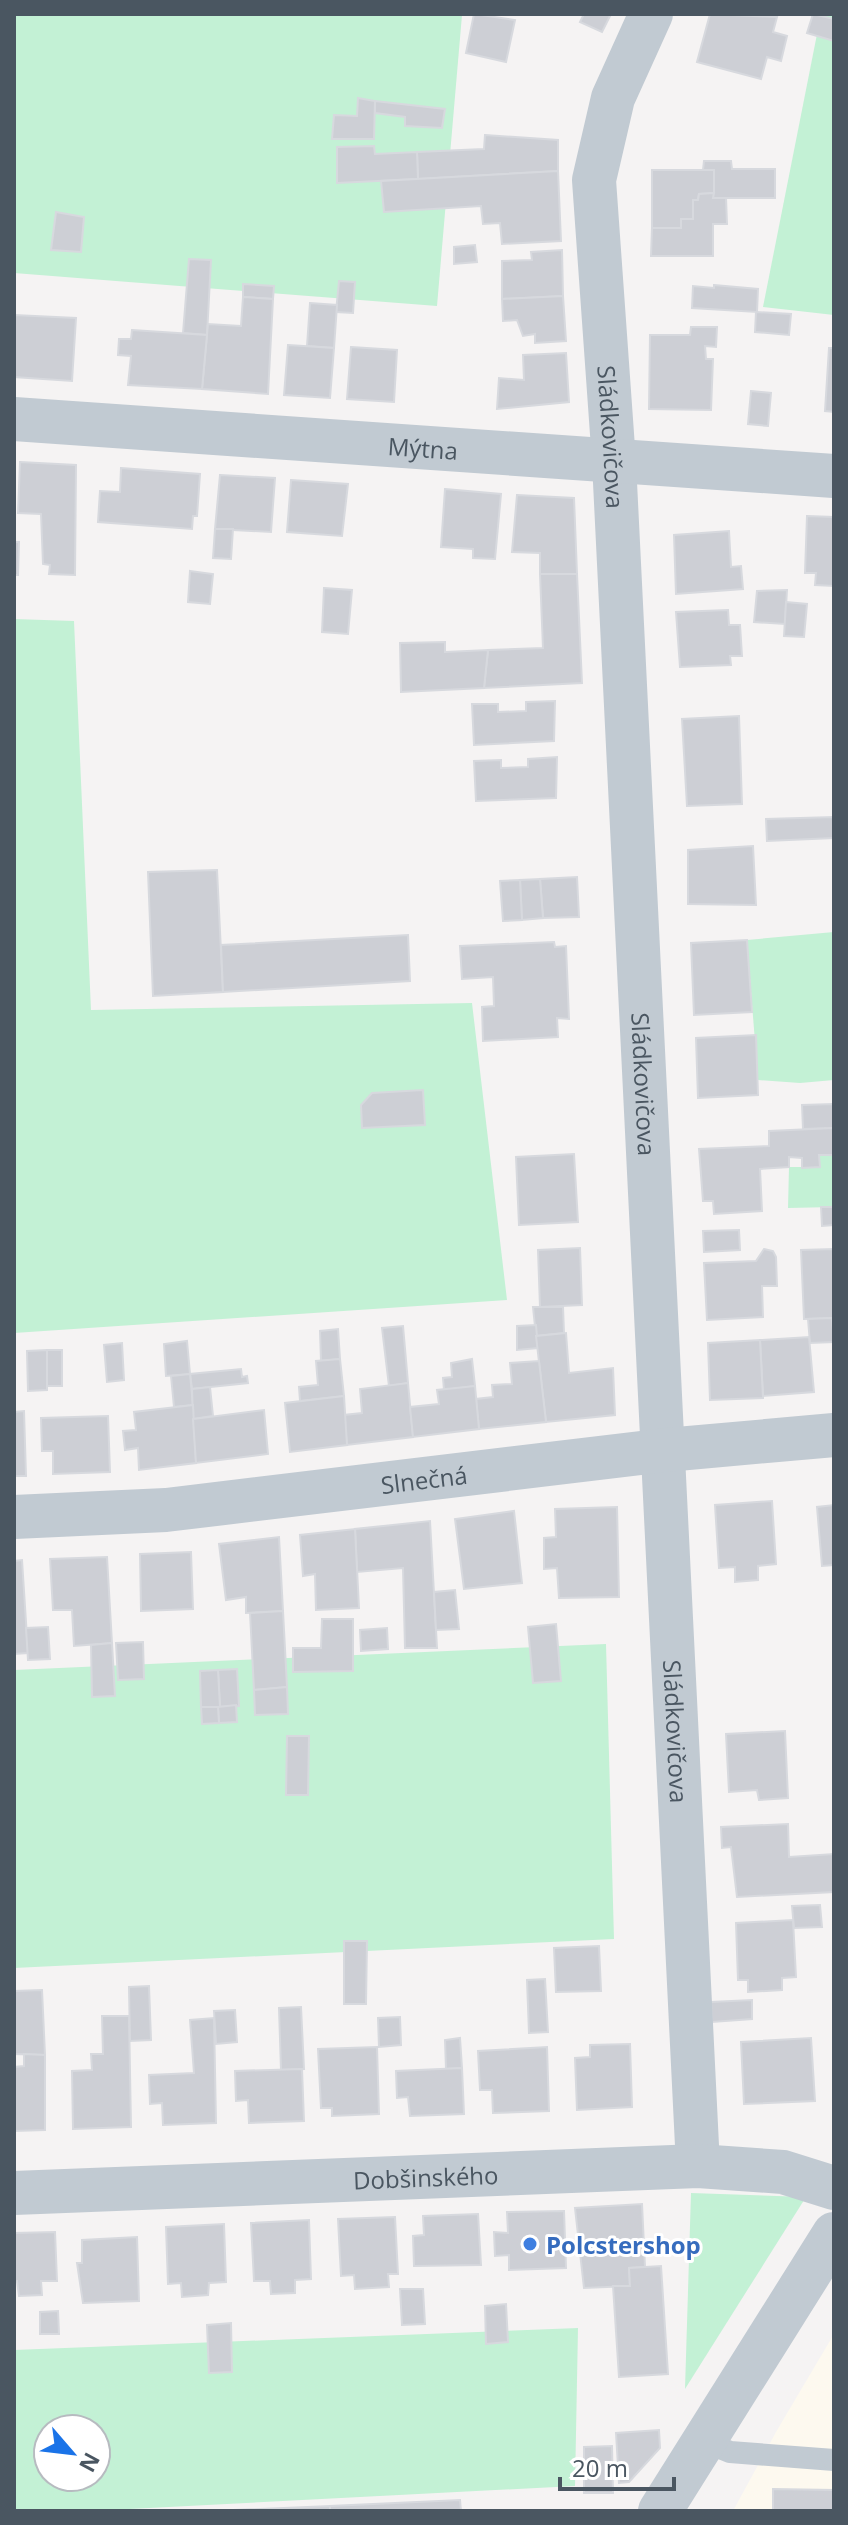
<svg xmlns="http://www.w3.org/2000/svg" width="848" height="2525" font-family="'Open Sans',sans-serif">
<rect width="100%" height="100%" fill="#f5f3f3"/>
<!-- commercial -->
<polygon fill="#fdf9ef" points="834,2334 834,2511 733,2511 776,2432"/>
<!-- green -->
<g fill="#c3f1d5" fill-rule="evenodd">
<polygon points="14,14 462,15 437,306 14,273"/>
<polygon points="821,14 834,14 834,315 763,307"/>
<polygon points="14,619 74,621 91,1010 472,1003 507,1300 14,1333"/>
<polygon points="834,932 834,1080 800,1083 758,1080 747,940"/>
<polygon points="819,1155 834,1155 834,1207 788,1208 789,1167 819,1167"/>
<polygon points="606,1644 614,1939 14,1968 14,1670"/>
<polygon points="691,2193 806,2197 685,2389"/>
<path d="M578 2328 575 2486 91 2511H14V2350ZM48 2429H96V2477H48Z"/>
</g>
<!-- building -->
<g fill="#cdcfd5" stroke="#d7d9de" stroke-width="2">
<polygon points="474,14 515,20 506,62 466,53"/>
<polygon points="584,14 611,14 602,32 580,22"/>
<polygon points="710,14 777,17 773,32 787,36 781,61 767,57 761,79 697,62"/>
<polygon points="813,14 834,19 834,41 807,33"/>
<polygon points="358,98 375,101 374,139 332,139 334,115 357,116"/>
<polygon points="375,101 445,109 442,128 405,126 405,117 375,113"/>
<polygon points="485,135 558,140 558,171 418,179 417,152 484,149"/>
<polygon points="374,146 375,154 417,152 418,179 337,183 337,147"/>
<polygon points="704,161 731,161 732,169 775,169 775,198 713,198 714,170 703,170"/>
<polygon points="652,170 714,170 714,193 699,194 698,200 693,200 693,219 681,219 681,228 652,228"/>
<polygon points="558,171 561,241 502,244 500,223 483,224 481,206 384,212 381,181"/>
<polygon points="714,193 713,198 726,198 727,224 713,224 713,256 651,256 652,228 681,228 681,219 693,219 693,200 698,200 699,194"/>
<polygon points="56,212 84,217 81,252 51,250"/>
<polygon points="475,245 477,262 454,264 454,247"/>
<polygon points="562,250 563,296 502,299 502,261 532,260 531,252"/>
<polygon points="189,259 211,260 207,335 183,333"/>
<polygon points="339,281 355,282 353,313 336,312"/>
<polygon points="243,284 274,286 273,299 243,297"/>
<polygon points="714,285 758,289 757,312 692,308 693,286 714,288"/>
<polygon points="563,296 566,341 535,343 535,334 523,336 517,320 503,321 502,299"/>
<polygon points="243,297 273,299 268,394 202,389 208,324 241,326"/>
<polygon points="310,303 337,305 334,348 307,346"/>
<polygon points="756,312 791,314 789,335 755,332"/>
<polygon points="14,315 76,318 72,381 14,377"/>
<polygon points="691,327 717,327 716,347 705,346 706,359 713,359 711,410 649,409 650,335 690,335"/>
<polygon points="132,330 207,335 202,389 128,385 131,356 118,355 119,339 131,339"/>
<polygon points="288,345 334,348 330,398 284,395"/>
<polygon points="351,347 397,350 394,402 347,399"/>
<polygon points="829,348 834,348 834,412 825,411"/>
<polygon points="566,353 569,402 497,409 499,378 524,380 523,355"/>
<polygon points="751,391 771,393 768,426 748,424"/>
<polygon points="20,462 76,465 75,575 49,574 50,565 43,564 41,514 18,513"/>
<polygon points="121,468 200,474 197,516 193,516 192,529 98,522 100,491 120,492"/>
<polygon points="220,475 275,478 271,532 215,529"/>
<polygon points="291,480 348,484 342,536 287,532"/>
<polygon points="445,489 501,494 495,559 473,558 473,549 441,547"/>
<polygon points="517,495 574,498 577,574 540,574 540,553 512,552"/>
<polygon points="807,516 834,517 834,586 815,585 816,573 805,573"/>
<polygon points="215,529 233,529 231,559 213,558"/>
<polygon points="729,531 731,567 741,566 743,589 676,594 674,535"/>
<polygon points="14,542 19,542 18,575 14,575"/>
<polygon points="190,571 213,574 210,604 188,602"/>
<polygon points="540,574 577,574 582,683 484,688 488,650 543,648"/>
<polygon points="324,588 352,590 348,634 322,632"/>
<polygon points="787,590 785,624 754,622 757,591"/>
<polygon points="786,602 807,604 804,637 784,636"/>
<polygon points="728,610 729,625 740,625 742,656 730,656 731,665 680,667 676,612"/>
<polygon points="445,642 445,652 488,650 484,688 401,692 400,643"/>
<polygon points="555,701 554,741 474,745 472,704 498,704 498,712 526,711 526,702"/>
<polygon points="739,716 742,804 687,806 682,719"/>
<polygon points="557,757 556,798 476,801 474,761 501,760 501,768 528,767 528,759"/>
<polygon points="834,817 834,838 767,841 766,819"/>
<polygon points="753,846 756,905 688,904 688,850"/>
<polygon points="217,870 223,992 153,996 148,872"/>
<polygon points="577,877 579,917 543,918 540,879"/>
<polygon points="540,879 543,918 522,920 520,880"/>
<polygon points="520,880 522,920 503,921 500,881"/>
<polygon points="408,935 410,981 223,992 221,945"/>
<polygon points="747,940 752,1012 694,1015 691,943"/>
<polygon points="554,942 555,947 566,946 569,1019 557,1018 558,1037 483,1041 482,1007 494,1006 493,977 462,979 460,946"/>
<polygon points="756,1035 758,1095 698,1098 696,1038"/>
<polygon points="423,1090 425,1125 362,1128 361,1105 372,1093"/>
<polygon points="834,1104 834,1128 803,1129 802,1105"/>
<polygon points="834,1128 834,1155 819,1155 820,1167 802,1168 802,1158 789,1157 789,1167 760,1169 762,1211 714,1214 713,1201 703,1201 699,1149 769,1146 769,1131"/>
<polygon points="574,1154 578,1222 519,1225 516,1157"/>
<polygon points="821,1207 834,1207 834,1225 822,1226"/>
<polygon points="739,1230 740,1250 704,1252 703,1231"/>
<polygon points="580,1248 582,1305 540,1307 538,1250"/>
<polygon points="764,1249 773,1251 776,1257 777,1286 762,1286 763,1317 707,1320 704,1263 756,1261"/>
<polygon points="834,1249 834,1318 804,1319 801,1250"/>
<polygon points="533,1307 563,1307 564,1333 536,1336"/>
<polygon points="832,1318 834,1342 810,1343 808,1319"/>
<polygon points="536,1325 538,1348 517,1350 517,1326"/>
<polygon points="403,1326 408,1383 389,1386 382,1328"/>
<polygon points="338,1329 340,1359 321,1361 320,1331"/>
<polygon points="566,1333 569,1373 613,1368 615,1415 546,1422 536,1336"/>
<polygon points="809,1337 814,1392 763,1396 760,1340"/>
<polygon points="760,1340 763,1398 710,1400 708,1343"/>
<polygon points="187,1341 190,1374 166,1376 164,1344"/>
<polygon points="122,1343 124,1380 107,1382 104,1345"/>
<rect x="47" y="1350" width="15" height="36"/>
<polygon points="47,1350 47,1390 28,1391 27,1351"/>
<polygon points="340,1359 344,1396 300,1401 299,1387 318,1385 316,1361"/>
<polygon points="472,1359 475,1386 444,1390 443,1378 452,1377 451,1363"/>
<polygon points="539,1361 546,1422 479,1429 476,1399 493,1397 492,1385 512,1384 510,1363"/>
<polygon points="241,1369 242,1377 247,1376 248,1383 192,1389 190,1374"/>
<polygon points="190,1374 193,1405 174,1407 171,1376"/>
<polygon points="408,1383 413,1437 347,1445 344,1415 362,1413 360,1389"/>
<polygon points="475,1386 479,1429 413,1437 410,1407 439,1404 437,1390"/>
<polygon points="210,1387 213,1416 193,1419 192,1389"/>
<polygon points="344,1396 347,1445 290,1452 285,1403"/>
<polygon points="193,1405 196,1463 139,1470 138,1448 125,1450 123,1431 136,1430 134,1412"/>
<polygon points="264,1410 268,1454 196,1463 193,1419"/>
<polygon points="24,1411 26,1476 14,1476 14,1412"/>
<polygon points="108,1416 110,1472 53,1474 53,1451 42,1451 41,1418"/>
<polygon points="772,1501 776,1564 758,1566 758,1580 735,1582 735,1567 719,1568 715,1505"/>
<polygon points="834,1505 834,1565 822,1566 817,1507"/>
<polygon points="617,1507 619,1597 559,1598 557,1568 544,1569 544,1538 556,1537 555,1509"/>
<polygon points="514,1511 522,1583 464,1589 455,1519"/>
<polygon points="430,1521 437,1648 405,1648 403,1568 357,1572 355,1529"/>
<polygon points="355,1529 359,1608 316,1610 315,1574 303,1576 300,1535"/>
<polygon points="279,1537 283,1611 246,1613 246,1597 226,1600 219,1544"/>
<polygon points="191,1552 193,1609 141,1611 140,1554"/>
<polygon points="107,1557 112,1643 74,1646 72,1610 53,1610 50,1559"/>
<polygon points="22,1560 28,1653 14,1654 14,1561"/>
<polygon points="455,1590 459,1629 436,1630 434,1592"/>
<polygon points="283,1611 287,1687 254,1690 250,1613"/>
<polygon points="322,1619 353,1619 353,1671 293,1672 293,1648 321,1648"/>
<polygon points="556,1624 561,1681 533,1683 528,1627"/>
<polygon points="48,1627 50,1659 28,1660 26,1628"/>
<polygon points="387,1628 388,1649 361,1651 360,1630"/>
<polygon points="143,1642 144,1679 118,1680 116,1643"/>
<polygon points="112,1643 115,1696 92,1697 91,1645"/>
<polygon points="237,1669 239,1706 220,1707 218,1670"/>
<polygon points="218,1670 220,1707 201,1707 200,1671"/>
<polygon points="287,1687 288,1714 255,1715 254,1690"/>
<polygon points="236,1705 237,1722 219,1723 218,1707"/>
<polygon points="201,1707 218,1707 219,1723 202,1724"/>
<polygon points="785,1731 788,1798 759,1800 757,1790 729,1792 726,1734"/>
<polygon points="287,1736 309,1736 308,1795 286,1795"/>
<polygon points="788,1824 789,1857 834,1854 834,1892 737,1897 731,1847 722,1848 721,1827"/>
<polygon points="820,1905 822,1927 794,1928 792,1906"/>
<polygon points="793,1920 796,1977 782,1978 782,1990 748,1992 748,1980 738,1980 736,1923"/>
<polygon points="344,1941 367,1941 366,2004 344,2004"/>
<polygon points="599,1946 601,1991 556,1992 554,1948"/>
<polygon points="545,1979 548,2032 529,2033 527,1980"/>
<polygon points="149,1986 151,2040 130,2041 129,1987"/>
<polygon points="42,1990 45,2055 14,2054 14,1991"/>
<polygon points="752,2000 752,2019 712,2022 711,2002"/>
<polygon points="301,2007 304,2069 281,2070 279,2008"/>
<polygon points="235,2010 237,2042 216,2044 214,2011"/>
<polygon points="102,2016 129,2016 131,2127 73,2129 72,2071 92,2070 91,2054 103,2054"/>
<polygon points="400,2017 401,2045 379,2047 378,2018"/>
<polygon points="214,2018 216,2123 163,2125 162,2103 150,2104 149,2075 194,2073 190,2020"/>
<polygon points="460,2038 462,2068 446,2069 445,2040"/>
<polygon points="811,2038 815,2101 744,2104 741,2042"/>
<polygon points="630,2044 632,2107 577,2110 575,2058 590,2057 590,2045"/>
<polygon points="377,2047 379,2114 332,2116 332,2108 321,2108 318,2049"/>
<polygon points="547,2047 549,2111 493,2113 492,2090 480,2090 478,2051"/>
<polygon points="24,2054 45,2055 45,2130 14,2131 14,2067 24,2066"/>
<polygon points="462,2068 464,2114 410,2116 408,2097 397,2098 396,2071"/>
<polygon points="302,2069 304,2121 249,2123 248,2100 236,2101 235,2071"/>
<polygon points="642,2204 645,2267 629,2268 630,2286 584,2288 575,2208"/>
<polygon points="564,2211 566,2268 509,2270 509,2255 495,2256 494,2232 508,2233 507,2212"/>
<polygon points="478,2214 481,2265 414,2266 413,2236 424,2235 423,2216"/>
<polygon points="395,2217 398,2274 388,2274 389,2287 355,2289 354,2275 341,2276 338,2219"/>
<polygon points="309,2220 311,2279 295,2280 295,2293 271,2294 270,2281 254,2281 251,2223"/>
<polygon points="224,2224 226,2282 209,2283 208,2295 182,2297 181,2283 168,2284 166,2227"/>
<polygon points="55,2232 57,2281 41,2281 42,2295 19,2296 17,2281 14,2282 14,2233"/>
<polygon points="137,2237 139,2301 83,2303 77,2263 82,2263 82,2240"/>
<polygon points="661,2266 668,2374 619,2377 613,2286 630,2286 629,2268"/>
<polygon points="400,2289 423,2289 425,2324 402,2325"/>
<polygon points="506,2304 508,2342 486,2344 485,2306"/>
<polygon points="58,2311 59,2334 40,2334 40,2312"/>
<polygon points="231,2323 232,2372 209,2373 207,2325"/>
<polygon points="659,2430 660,2448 629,2482 619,2483 616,2433"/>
<polygon points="612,2446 613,2493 584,2493 584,2447"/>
<polygon points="773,2489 834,2490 834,2511 773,2511"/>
<polygon points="460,2500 461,2511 330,2511 330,2506"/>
<polygon points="330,2506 330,2511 210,2511"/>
</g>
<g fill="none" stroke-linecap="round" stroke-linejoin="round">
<!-- lane -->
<polyline stroke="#c1cad2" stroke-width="22" points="703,2441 730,2452 834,2460"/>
<!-- street -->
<g stroke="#c1cad2" stroke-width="44">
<path id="s1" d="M651 14 613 98 594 180 614 462 698 2166"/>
<path id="s2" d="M14 419 834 476"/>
<path id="s3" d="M14 1517 166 1510 666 1450 834 1435"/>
<path id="s4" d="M14 2193 698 2166 783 2172 834 2188"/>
<polyline points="660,2511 834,2234"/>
</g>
</g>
<!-- markers -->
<circle fill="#3f7fe0" stroke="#fff" stroke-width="3" cx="530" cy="2244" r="8"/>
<g text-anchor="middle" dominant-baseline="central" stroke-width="6" stroke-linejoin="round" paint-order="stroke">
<!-- street labels -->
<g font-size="24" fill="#4a5661" stroke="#fff">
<text stroke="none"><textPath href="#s1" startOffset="434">Sládkovičova</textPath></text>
<text stroke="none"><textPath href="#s2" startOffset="410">Mýtna</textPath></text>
<text stroke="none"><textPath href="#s1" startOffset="1082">Sládkovičova</textPath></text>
<text stroke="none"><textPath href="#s3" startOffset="412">Slnečná</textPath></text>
<text stroke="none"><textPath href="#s1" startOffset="1730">Sládkovičova</textPath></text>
<text stroke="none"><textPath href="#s4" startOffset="412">Dobšinského</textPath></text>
</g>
<!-- shop labels -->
<g font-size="24" font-weight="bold" fill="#366cbe" stroke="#fff" text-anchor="start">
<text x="546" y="2244">Polcstershop</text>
</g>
</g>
<!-- border -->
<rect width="848" height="2525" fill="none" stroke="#4a5661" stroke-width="32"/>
<!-- north arrow -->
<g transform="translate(72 2453) rotate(118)"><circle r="38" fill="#ffffff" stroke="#b7bbc0" stroke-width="2"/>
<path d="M0-6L14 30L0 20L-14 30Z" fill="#1a73e8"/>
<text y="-12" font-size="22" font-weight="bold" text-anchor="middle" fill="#4a5661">N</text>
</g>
<!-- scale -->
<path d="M560 2477v12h114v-12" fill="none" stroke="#4a5661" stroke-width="4"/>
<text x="572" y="2477" font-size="24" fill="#4a5661" stroke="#ffffff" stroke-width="6" paint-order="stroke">20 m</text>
</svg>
